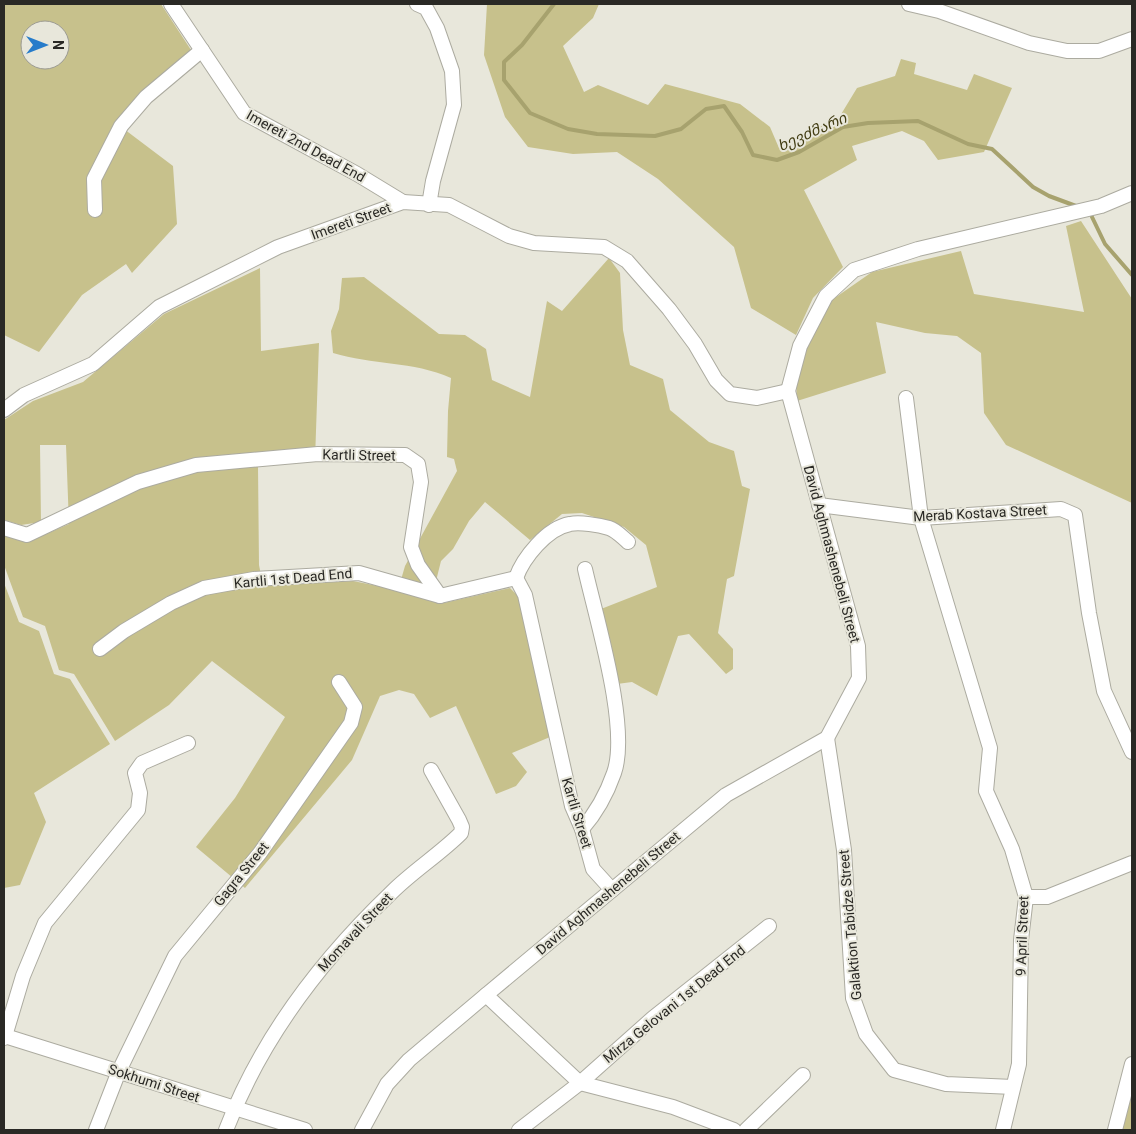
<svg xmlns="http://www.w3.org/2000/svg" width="1136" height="1134" font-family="Roboto,'Noto Sans Georgian',sans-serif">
<rect width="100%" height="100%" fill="#e8e7db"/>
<!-- green -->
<g fill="#c7c18c" fill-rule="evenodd">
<path d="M4 4H161L191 50 138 97 116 123 173 166 177 224 132 273 126 264 82 295 39 352 4 335ZM30 30H60V60H30Z"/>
<polygon points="487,4 599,4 593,18 563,46 584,92 598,85 648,105 665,84 740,104 770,127 779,148 840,116 857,88 895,76 901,59 916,63 914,74 967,90 974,74 1012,88 984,152 938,160 924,141 902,131 852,146 857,160 804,190 843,267 813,298 796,335 751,308 734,247 658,179 617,152 573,154 528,147 505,117 484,55"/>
<polygon points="1081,221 1132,299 1132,503 1006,445 984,413 981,353 957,336 925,333 876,322 886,373 797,401 796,379 810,337 829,302 872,272 961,251 974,294 1084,312 1066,226"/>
<path d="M609 258 620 273 623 330 630 365 663 379 670 410 709 442 734 451 742 486 750 489 734 576 727 579 718 633 733 649V669L726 674 689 634 678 636 657 696 632 682 617 684 601 609 657 587 646 545 624 527 582 513 562 514 530 540 485 502 469 521 453 549 441 561 436 581 439 604 510 588 520 598 550 737 512 753 527 772 516 786 496 794 456 706 430 718 414 694 399 690 380 696 352 760 245 888 196 847 235 798 285 717 212 661 169 705 115 741 74 674 59 670 45 626 23 617 4 565V534L30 541 69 524 66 445H40L41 522 21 525 4 520V420L33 401 83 382 164 314 260 268 261 351 319 343 315 460 258 467 259 565 263 585 353 581 398 590 405 566 457 471 454 459 447 457 448 411 451 378C413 361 372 365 333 353L331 331 339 309 342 278 364 277 439 334 465 335 486 349 492 380 530 397 547 301 562 311Z"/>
<polygon points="4,583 19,622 39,631 54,674 70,679 110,744 34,793 46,822 20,885 4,888"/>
<polygon points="1132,1093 1132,1130 1121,1130"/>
</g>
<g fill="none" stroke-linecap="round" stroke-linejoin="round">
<!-- stream -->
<g stroke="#a7a26e" stroke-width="4">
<polyline points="554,4 522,45 504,62 504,80 530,113 568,129 597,134 655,136 681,129 706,109 724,106 742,132 753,155 777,160 799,152 843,127 868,123 918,121 968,144 992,149 1033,187 1049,196 1076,206"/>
<polyline points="1092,217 1105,244 1132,275"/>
</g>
<defs>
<g id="minor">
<polyline points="171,4 244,113 357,174 403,202"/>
<polyline points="417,4 426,8 437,28 452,71 454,105 433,181 429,205"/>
<polyline points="909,4 939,11 1029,43 1067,51 1099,51 1132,39"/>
<polyline points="95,210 94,179 121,126 146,97 202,50"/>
<polyline points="906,398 921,518 990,748 986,791 1012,849 1026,897 1021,940 1019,1064 1003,1130"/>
<polyline points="4,410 24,395 93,364 159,307 278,247 403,202 449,205 509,236 534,243 604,247 627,261 669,309 695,344 716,380 730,394 757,398 788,391"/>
<polyline points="819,505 921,518 1061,509 1075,515 1089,613 1104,691 1132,752"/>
<polyline points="4,528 27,535 138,482 196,465 318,454 405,455 418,464 421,482 411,547 418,565 440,596 516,578 525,595 572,806 582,829 593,869 612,890"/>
<path d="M516 578C523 558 547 528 570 524 580 522 599 525 609 528 616 530 622 537 628 542"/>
<polyline points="100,649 124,631 171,603 204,588 254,579 359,573 440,596"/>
<polyline points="827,738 844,850 853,998 866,1034 894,1070 946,1084 1013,1087"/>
<path d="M582 829C596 813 607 793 614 773 630 728 596 618 585 569"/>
<polyline points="1026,897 1047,897 1132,863"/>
<polyline points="486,995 580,1083 673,1107 734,1130"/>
<polyline points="5,1036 23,976 45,923 138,810 140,793 135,773 142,763 188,743"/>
<polyline points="4,1038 5,1036 305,1130"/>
<polyline points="96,1130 119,1071 175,956 260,853 351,723 355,707 339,682"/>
<path d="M226 1130C261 1038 321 960 392 892 413 871 440 854 461 833L462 827 459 820 431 770"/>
<polyline points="362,1130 387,1084 409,1060 486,995 726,795 827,738 859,678 858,646 788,391 800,346 826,296 854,270 918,249 1101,206 1132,193"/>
<polyline points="519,1130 580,1083 653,1018 769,926"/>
<polyline points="746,1130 803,1075"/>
<polyline points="1115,1130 1132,1064"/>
</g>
</defs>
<!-- minor casing -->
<use href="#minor" stroke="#acaba0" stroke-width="16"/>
<!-- minor -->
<use href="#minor" stroke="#fff" stroke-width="14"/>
</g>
<g text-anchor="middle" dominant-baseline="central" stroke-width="4" stroke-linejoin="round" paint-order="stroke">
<!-- street labels -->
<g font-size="14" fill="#2a2925" stroke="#e8e7db">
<text transform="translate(306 146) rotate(29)">Imereti 2nd Dead End</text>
<text transform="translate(351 221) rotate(-20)">Imereti Street</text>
<text transform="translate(359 455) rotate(1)">Kartli Street</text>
<text transform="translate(980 513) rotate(-3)">Merab Kostava Street</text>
<text transform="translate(832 554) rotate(75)">David Aghmashenebeli Street</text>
<text transform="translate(293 578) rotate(-5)">Kartli 1st Dead End</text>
<text transform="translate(577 813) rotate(73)">Kartli Street</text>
<text transform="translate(241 874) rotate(-51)">Gagra Street</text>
<text transform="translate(608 893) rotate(-40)">David Aghmashenebeli Street</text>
<text transform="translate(850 925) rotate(-95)">Galaktion Tabidze Street</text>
<text transform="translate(355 932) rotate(-47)">Momavali Street</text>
<text transform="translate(1022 936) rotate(-88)">9 April Street</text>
<text transform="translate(674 1004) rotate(-39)">Mirza Gelovani 1st Dead End</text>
<text transform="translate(154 1083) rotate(18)">Sokhumi Street</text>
</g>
<!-- water labels -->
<g font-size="15" font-style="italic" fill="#413c12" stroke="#e8e7db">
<text transform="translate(812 132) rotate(-24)">ხევძმარი</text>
</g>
</g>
<!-- border -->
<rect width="1136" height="1134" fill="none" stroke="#2a2925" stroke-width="10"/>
<!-- north arrow -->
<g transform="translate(45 45) rotate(90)"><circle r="24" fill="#e8e7db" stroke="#9c9b92"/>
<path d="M0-4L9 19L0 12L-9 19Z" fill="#277cca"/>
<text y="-8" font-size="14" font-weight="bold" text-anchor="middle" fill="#2a2925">N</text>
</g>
</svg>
